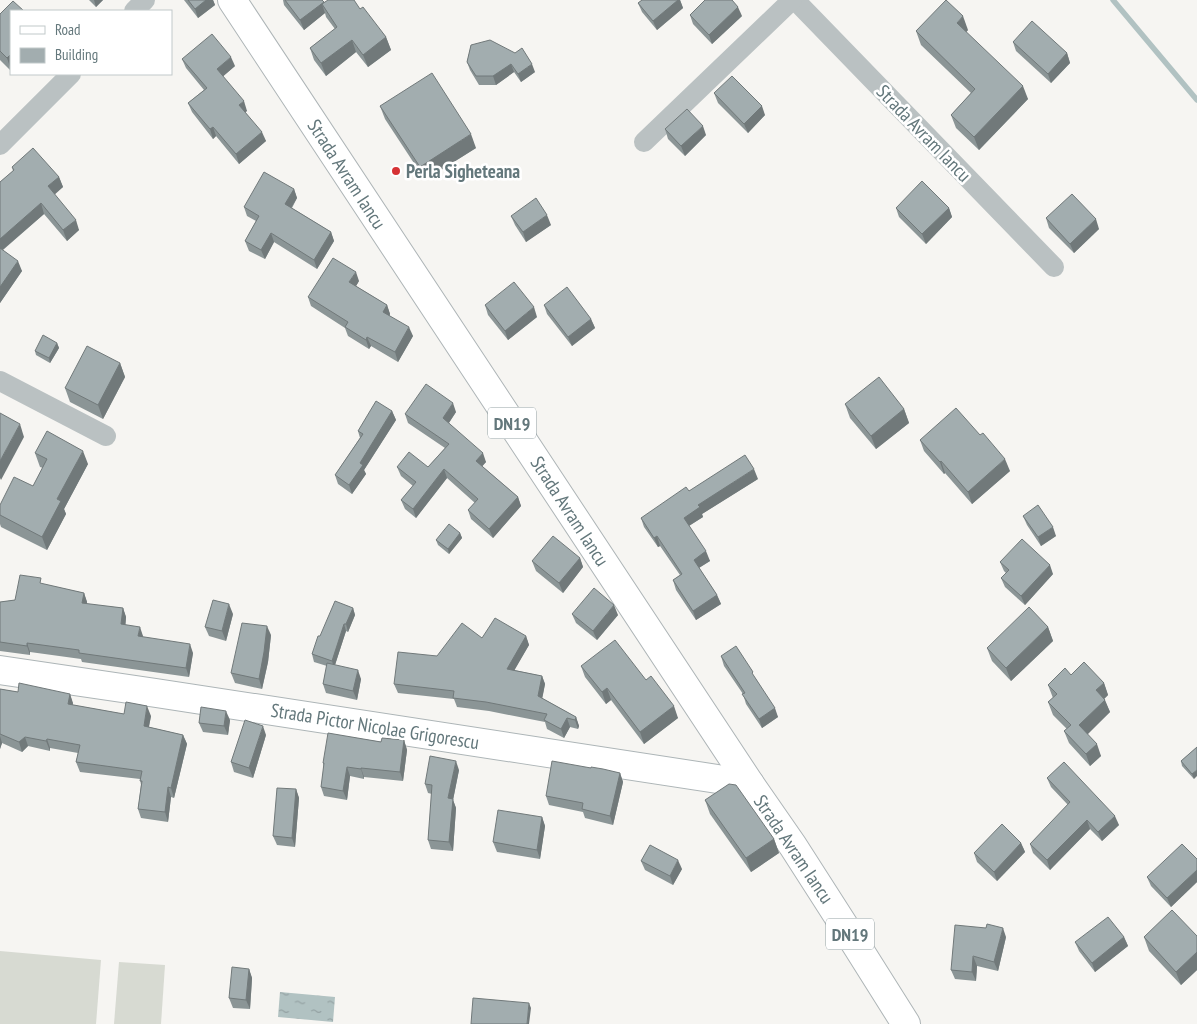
<svg xmlns="http://www.w3.org/2000/svg" width="1197" height="1024" font-family="'PT Sans Narrow',sans-serif">
<defs>
<pattern id="water-ripples" width="26" height="14" patternUnits="userSpaceOnUse" patternTransform="scale(1.25)"><rect width="26" height="14" fill="#b1c2c2"/><path d="M2 4q2-2 4 0t4 0M15 11q2-2 4 0t4 0" fill="none" stroke="#94a2a3"/></pattern>
</defs>
<rect width="100%" height="100%" fill="#f6f5f2"/>
<!-- pitch -->
<g fill="#d7dad2">
<polygon points="0,951 101,960 96,1024 0,1024"/>
<polygon points="119,962 165,965 161,1024 114,1024"/>
</g>
<!-- water -->
<polygon fill="url(#water-ripples)" points="280,992 335,997 333,1022 278,1017"/>
<g fill="none" stroke-linecap="round" stroke-linejoin="round">
<!-- stream -->
<polyline stroke="#b1c2c2" stroke-width="5.5" points="1113,0 1197,100"/>
<defs>
<polyline id="secondary" points="0,670 156,693 750,784"/>
<polyline id="primary" points="232,0 750,784 793,846 843,924 906,1024"/>
</defs>
<!-- secondary casing -->
<use href="#secondary" stroke="#adb5b7" stroke-width="30"/>
<!-- primary casing -->
<use href="#primary" stroke="#aeb5b7" stroke-width="30"/>
<!-- street -->
<g stroke="#bac1c2" stroke-width="20">
<polyline points="795,0 1054,267"/>
<polyline points="134,11 145,0"/>
<polyline points="644,142 792,0"/>
<polyline points="0,145 71,74"/>
<polyline points="0,381 106,436"/>
</g>
<!-- secondary -->
<use href="#secondary" stroke="#fff" stroke-width="28"/>
<!-- primary -->
<use href="#primary" stroke="#fff" stroke-width="28"/>
</g>
<!-- wall -->
<g fill="#8b9596">
<polygon points="89,0 103,0 96,7"/>
<polygon points="184,0 213,0 215,5 198,18"/>
<polygon points="283,0 322,0 324,3 360,9 386,37 391,50 368,67 356,52 326,76 314,60 310,48 335,29 326,17 325,13 304,30 284,5"/>
<polygon points="642,0 680,0 683,8 657,30 642,12 638,3"/>
<polygon points="11,11 11,71 0,60 0,14"/>
<polygon points="690,15 742,16 712,44 693,24"/>
<polygon points="968,30 966,32 1028,99 979,150 956,128 951,115 971,93 921,45 916,31"/>
<polygon points="1013,42 1067,53 1070,63 1051,83 1016,51"/>
<polygon points="471,45 535,72 521,82 514,72 496,85 479,85 470,70 467,62"/>
<polygon points="182,59 235,66 222,77 247,111 245,112 266,141 239,164 216,136 213,139 192,112 188,103 204,90 186,68"/>
<polygon points="714,93 765,115 748,133 718,103"/>
<polygon points="380,106 476,148 425,180 385,119"/>
<polygon points="665,129 706,135 685,156 668,139"/>
<polygon points="12,167 59,177 63,187 54,194 79,230 67,241 44,214 3,250 22,271 0,303 0,182 13,171"/>
<polygon points="294,189 297,198 292,208 331,232 334,241 317,269 274,242 265,259 249,251 245,241 256,221 247,216 244,207"/>
<polygon points="896,208 949,208 952,217 926,244 899,217"/>
<polygon points="511,216 551,225 526,242 515,225"/>
<polygon points="1046,218 1099,229 1074,253 1049,228"/>
<polygon points="359,281 356,286 387,305 390,314 390,316 413,336 398,362 371,346 369,349 348,336 345,328 311,306 308,297"/>
<polygon points="485,305 537,317 508,340 488,315"/>
<polygon points="544,305 591,319 595,328 572,346 547,314"/>
<polygon points="57,343 59,348 50,363 36,355 35,351"/>
<polygon points="120,363 125,377 103,419 70,402 65,388"/>
<polygon points="845,404 904,409 909,423 876,449 850,418"/>
<polygon points="392,411 396,420 364,470 366,474 352,494 338,484 335,475 360,438 358,431"/>
<polygon points="456,412 449,423 486,462 482,466 518,497 521,506 493,538 471,519 468,510 475,503 447,478 416,518 405,509 401,500 413,486 401,476 397,467 428,467 445,448 408,423 405,414"/>
<polygon points="920,440 1010,471 972,504 945,473 944,474 924,451"/>
<polygon points="35,453 88,464 64,509 66,514 47,550 1,527 0,524 0,505 33,486 43,468 40,467"/>
<polygon points="758,479 702,514 703,517 689,526 710,561 699,568 717,595 721,604 696,620 676,590 673,580 680,575 660,546 658,547 644,527 641,518 689,491"/>
<polygon points="1023,516 1056,536 1041,546 1027,525"/>
<polygon points="460,533 462,538 449,554 438,545 436,540"/>
<polygon points="580,558 583,567 563,593 536,571 532,561"/>
<polygon points="1000,562 1053,574 1025,605 1005,587 1001,578 1006,573 1004,571"/>
<polygon points="43,584 84,593 87,602 87,604 123,608 126,617 125,625 143,636 143,637 193,653 189,677 82,662 81,659 30,652 30,655 0,651 0,652 0,602 15,600"/>
<polygon points="353,608 355,615 348,632 346,631 335,665 361,679 357,700 326,693 323,684 327,666 314,662 312,654 320,636"/>
<polygon points="233,614 226,641 209,636 205,627"/>
<polygon points="572,614 618,615 597,640 576,623"/>
<polygon points="1048,627 1053,641 1011,681 992,661 987,648"/>
<polygon points="271,635 268,662 262,689 235,683 231,673"/>
<polygon points="526,636 529,645 514,670 542,676 545,684 542,698 576,717 579,726 578,729 570,727 564,738 547,729 545,722 489,711 457,707 454,699 398,693 394,684 437,656 482,638"/>
<polygon points="721,656 756,679 778,717 762,728 746,704 743,694 724,666"/>
<polygon points="581,666 646,680 678,718 644,744 611,700 606,704 585,677"/>
<polygon points="1071,675 1104,683 1108,695 1104,699 1110,712 1087,734 1101,756 1090,766 1069,743 1064,731 1067,729 1053,715 1048,702 1053,698 1048,685"/>
<polygon points="0,689 18,692 70,694 73,705 124,714 151,716 149,727 183,735 187,744 174,798 171,797 168,822 141,818 138,809 141,785 140,779 80,772 76,762 78,753 50,748 50,751 28,746 22,752 2,743 0,749"/>
<polygon points="230,720 228,735 203,732 199,723"/>
<polygon points="266,735 253,778 234,772 231,762"/>
<polygon points="404,740 407,750 403,781 364,777 364,779 350,776 347,800 324,796 321,787 324,767 323,763 381,742"/>
<polygon points="1197,747 1194,779 1182,766 1181,761"/>
<polygon points="591,768 620,773 623,782 613,825 585,818 583,812 549,805 546,796"/>
<polygon points="459,770 453,800 456,808 453,851 431,849 428,840 432,794 428,793 425,784"/>
<polygon points="1047,778 1119,825 1102,841 1090,829 1050,870 1033,853 1030,844 1068,805 1051,787"/>
<polygon points="296,789 299,798 295,847 277,845 273,836"/>
<polygon points="705,800 774,839 779,853 751,872 710,814"/>
<polygon points="542,817 545,826 540,859 497,852 493,842"/>
<polygon points="1021,843 1025,852 997,881 977,862 974,853"/>
<polygon points="1197,859 1197,882 1171,907 1151,886 1147,877"/>
<polygon points="641,861 682,869 673,885 645,870"/>
<polygon points="1197,936 1197,970 1181,985 1149,951 1144,937"/>
<polygon points="1006,937 998,971 977,966 976,981 955,979 951,970"/>
<polygon points="1124,937 1128,946 1095,972 1079,951 1075,942"/>
<polygon points="249,969 252,978 250,1009 233,1008 229,998"/>
</g>
<!-- shaded-wall -->
<g fill="#71797a">
<polygon points="94,0 103,0 96,7"/>
<polygon points="206,0 213,0 215,5 198,18 195,9"/>
<polygon points="678,0 680,0 683,8 657,30 653,21"/>
<polygon points="324,2 327,11 322,4 325,13 304,30 300,20"/>
<polygon points="738,7 742,16 712,44 709,35"/>
<polygon points="963,16 968,30 962,37 957,23"/>
<polygon points="386,37 391,50 368,67 363,55"/>
<polygon points="352,40 356,52 326,76 321,63"/>
<polygon points="1067,53 1070,63 1051,83 1048,74"/>
<polygon points="11,54 11,70 7,58"/>
<polygon points="231,57 235,66 220,79 217,69"/>
<polygon points="511,64 514,72 496,85 493,76"/>
<polygon points="532,64 535,72 521,82 518,74"/>
<polygon points="1023,86 1028,99 979,150 974,137"/>
<polygon points="244,101 247,111 243,114 239,105"/>
<polygon points="762,106 765,115 748,133 744,124"/>
<polygon points="703,126 706,135 685,156 681,146"/>
<polygon points="213,127 216,136 213,139 210,129"/>
<polygon points="262,132 266,141 239,164 236,154"/>
<polygon points="471,134 476,148 425,180 420,167"/>
<polygon points="59,177 63,187 52,197 48,186"/>
<polygon points="294,189 297,198 288,213 285,204"/>
<polygon points="41,203 44,214 0,252 0,239"/>
<polygon points="949,208 952,217 926,244 922,234"/>
<polygon points="547,215 551,225 526,242 523,232"/>
<polygon points="1096,219 1099,229 1074,253 1070,244"/>
<polygon points="76,220 79,230 67,241 63,230"/>
<polygon points="331,232 334,241 317,269 314,260"/>
<polygon points="271,233 274,242 265,259 261,250"/>
<polygon points="18,261 22,271 0,303 0,287"/>
<polygon points="356,272 359,281 353,291 349,282"/>
<polygon points="387,305 390,314 386,321 383,312"/>
<polygon points="534,307 537,317 508,340 505,331"/>
<polygon points="591,319 595,328 572,346 568,337"/>
<polygon points="409,327 413,336 398,362 395,352"/>
<polygon points="367,337 371,346 369,349 366,340"/>
<polygon points="57,343 59,348 50,363 49,358"/>
<polygon points="120,363 125,377 103,419 98,405"/>
<polygon points="453,403 456,412 446,427 443,418"/>
<polygon points="904,409 909,423 876,449 871,436"/>
<polygon points="392,411 396,420 364,470 366,474 352,494 349,485 360,463"/>
<polygon points="20,424 24,437 1,480 0,478 0,461"/>
<polygon points="83,451 88,464 64,509 66,514 47,550 42,537 57,499"/>
<polygon points="483,453 486,462 479,470 476,461"/>
<polygon points="1005,459 1010,471 972,504 968,492"/>
<polygon points="941,461 945,473 944,474 940,462"/>
<polygon points="444,469 447,478 416,518 413,509"/>
<polygon points="754,469 758,479 702,514 703,517 687,527 684,518 698,505"/>
<polygon points="518,497 521,506 493,538 489,529"/>
<polygon points="1053,527 1056,536 1041,546 1038,537"/>
<polygon points="460,533 462,538 449,554 448,549"/>
<polygon points="657,536 660,546 658,547 654,538"/>
<polygon points="706,551 710,561 697,569 694,560"/>
<polygon points="580,558 583,567 563,593 559,583"/>
<polygon points="1050,565 1053,574 1025,605 1021,596"/>
<polygon points="84,593 87,602 85,612 82,603"/>
<polygon points="717,595 721,604 696,620 693,611"/>
<polygon points="229,604 233,614 226,641 222,631"/>
<polygon points="614,605 618,615 597,640 593,631"/>
<polygon points="123,608 126,617 125,633 121,624"/>
<polygon points="353,608 355,615 348,632 346,624"/>
<polygon points="344,624 346,631 334,668 332,661"/>
<polygon points="267,626 271,635 268,662 262,689 259,679"/>
<polygon points="140,627 143,636 141,645 138,636"/>
<polygon points="1048,627 1053,641 1011,681 1006,668"/>
<polygon points="526,636 529,645 510,678 507,669"/>
<polygon points="27,643 30,652 30,655 27,646"/>
<polygon points="190,644 193,653 189,677 186,668"/>
<polygon points="358,670 361,679 357,700 353,691"/>
<polygon points="542,676 545,684 541,705 538,696"/>
<polygon points="1104,683 1108,695 1101,702 1096,690"/>
<polygon points="607,688 611,700 606,704 602,692"/>
<polygon points="70,694 73,703 71,713 68,704"/>
<polygon points="1105,700 1110,712 1084,738 1079,725"/>
<polygon points="147,706 151,716 147,735 144,726"/>
<polygon points="674,706 678,718 644,744 640,732"/>
<polygon points="775,708 778,717 762,728 759,719"/>
<polygon points="226,711 230,720 228,735 224,726"/>
<polygon points="576,717 579,726 578,729 575,720"/>
<polygon points="567,718 570,727 564,738 561,729"/>
<polygon points="263,726 266,735 253,778 249,768"/>
<polygon points="183,735 187,744 174,798 171,788"/>
<polygon points="0,736 2,743 0,749"/>
<polygon points="25,737 28,746 22,752 19,742"/>
<polygon points="47,739 50,748 50,751 46,741"/>
<polygon points="404,740 407,750 403,781 400,772"/>
<polygon points="1097,744 1101,756 1090,766 1086,754"/>
<polygon points="456,761 459,770 453,800 456,808 453,851 449,842 448,798"/>
<polygon points="347,767 350,776 347,800 343,791"/>
<polygon points="361,768 364,777 364,779 361,769"/>
<polygon points="1197,770 1197,776 1194,779 1192,774"/>
<polygon points="620,773 623,782 613,825 610,816"/>
<polygon points="168,787 171,797 168,822 165,812"/>
<polygon points="296,789 299,798 295,847 292,838"/>
<polygon points="1115,816 1119,825 1102,841 1098,832"/>
<polygon points="542,817 545,826 540,859 537,850"/>
<polygon points="1087,820 1090,829 1050,870 1047,860"/>
<polygon points="774,839 779,853 751,872 746,858"/>
<polygon points="1021,843 1025,852 997,881 994,872"/>
<polygon points="678,860 682,869 673,885 670,876"/>
<polygon points="1197,870 1197,882 1171,907 1167,898"/>
<polygon points="1003,928 1006,937 998,971 994,962"/>
<polygon points="1124,937 1128,946 1095,972 1092,963"/>
<polygon points="1197,952 1197,970 1181,985 1176,972"/>
<polygon points="973,956 977,966 976,981 972,972"/>
<polygon points="249,969 252,978 250,1009 246,1000"/>
<polygon points="529,1003 531,1008 529,1024 527,1024"/>
</g>
<!-- building -->
<g fill="#a2adaf" stroke="#71797a">
<polygon points="188,0 206,0 195,9"/>
<polygon points="285,0 322,0 324,2 300,20"/>
<polygon points="328,0 354,0 360,9 363,7 386,37 363,55 352,40 321,63 310,48 337,27 322,4"/>
<polygon points="642,0 678,0 653,21 638,3"/>
<polygon points="705,0 732,0 738,7 709,35 690,15"/>
<polygon points="946,0 963,16 957,23 1023,86 974,137 951,115 975,89 916,31"/>
<polygon points="13,1 24,11 11,11 11,54 7,58 0,51 0,14"/>
<polygon points="1032,21 1067,53 1048,74 1013,42"/>
<polygon points="212,34 231,57 217,69 244,101 239,105 262,132 236,154 213,127 210,129 188,103 207,88 182,59"/>
<polygon points="490,40 515,53 522,48 532,64 518,74 511,64 493,76 476,76 467,62 471,45"/>
<polygon points="432,73 471,134 420,167 380,106"/>
<polygon points="732,76 762,106 744,124 714,93"/>
<polygon points="687,109 703,126 681,146 665,129"/>
<polygon points="33,148 59,177 48,186 76,220 63,230 41,203 0,239 0,182 14,170 12,167"/>
<polygon points="264,172 294,189 285,204 331,232 314,260 271,233 261,250 245,241 259,216 244,207"/>
<polygon points="922,181 949,208 922,234 896,208"/>
<polygon points="1072,194 1096,219 1070,244 1046,218"/>
<polygon points="536,198 547,215 523,232 511,216"/>
<polygon points="0,248 18,261 0,287"/>
<polygon points="333,258 356,272 349,282 387,305 383,312 409,327 395,352 367,337 366,340 345,327 348,322 308,297"/>
<polygon points="514,282 534,307 505,331 485,305"/>
<polygon points="567,287 591,319 568,337 544,305"/>
<polygon points="43,335 57,343 49,358 35,351"/>
<polygon points="87,346 120,363 98,405 65,388"/>
<polygon points="879,377 904,409 871,436 845,404"/>
<polygon points="426,384 453,403 443,418 483,453 476,461 518,497 489,529 468,510 478,499 444,469 413,509 401,500 416,482 397,467 409,452 428,467 449,444 405,414"/>
<polygon points="376,401 392,411 360,463 363,465 349,485 335,475 363,434 358,431"/>
<polygon points="956,408 980,435 983,433 1005,459 968,492 941,461 940,462 920,440"/>
<polygon points="0,413 20,424 0,461"/>
<polygon points="47,431 83,451 57,499 61,501 42,537 0,515 0,505 14,477 33,486 47,459 35,453"/>
<polygon points="745,455 754,469 698,505 700,507 684,518 706,551 694,560 717,595 693,611 673,580 682,574 657,536 654,538 641,518 686,487 689,491"/>
<polygon points="1038,505 1053,527 1038,537 1023,516"/>
<polygon points="449,524 460,533 448,549 436,540"/>
<polygon points="553,536 580,558 559,583 532,561"/>
<polygon points="1022,539 1050,565 1021,596 1001,578 1009,570 1000,562"/>
<polygon points="20,575 41,578 40,583 84,593 82,603 123,608 121,624 140,627 138,636 190,644 186,668 79,653 79,650 27,643 27,646 0,642 0,602 15,600"/>
<polygon points="594,588 614,605 593,631 572,614"/>
<polygon points="213,600 229,604 222,631 205,627"/>
<polygon points="335,601 353,608 346,624 344,624 332,661 312,654 318,636 320,636"/>
<polygon points="1029,607 1048,627 1006,668 987,648"/>
<polygon points="495,618 526,636 507,669 542,676 538,696 576,717 575,720 567,718 561,729 544,720 547,714 486,702 453,698 454,691 394,684 398,652 437,656 462,623 482,638"/>
<polygon points="242,623 267,626 264,652 259,679 231,673"/>
<polygon points="615,640 646,680 651,676 674,706 640,732 607,688 602,692 581,666"/>
<polygon points="736,646 753,672 752,673 775,708 759,719 742,694 745,693 721,656"/>
<polygon points="1084,662 1104,683 1096,690 1105,700 1079,725 1097,744 1086,754 1064,731 1071,725 1048,702 1057,694 1048,685 1065,668 1071,675"/>
<polygon points="327,663 358,670 353,691 323,684"/>
<polygon points="19,683 70,694 68,704 124,714 126,702 147,706 144,726 183,735 171,788 168,787 165,812 138,809 142,781 140,781 142,771 76,762 80,745 47,739 46,741 25,737 19,742 0,734 0,689 18,692"/>
<polygon points="201,707 226,711 224,726 199,723"/>
<polygon points="245,720 263,726 249,768 231,762"/>
<polygon points="328,733 381,742 382,738 404,740 400,772 361,768 361,769 347,767 343,791 321,787 324,763 323,763"/>
<polygon points="1197,747 1197,770 1192,774 1181,761"/>
<polygon points="430,756 456,761 448,798 453,799 449,842 428,840 432,785 425,784"/>
<polygon points="552,761 591,768 591,767 603,769 620,773 610,816 582,809 583,803 546,796"/>
<polygon points="1064,762 1115,816 1098,832 1087,820 1047,860 1030,844 1070,802 1047,778"/>
<polygon points="729,784 736,785 774,839 746,858 705,800"/>
<polygon points="277,788 296,789 292,838 273,836"/>
<polygon points="498,810 542,817 537,850 493,842"/>
<polygon points="1002,824 1021,843 994,872 974,853"/>
<polygon points="1182,844 1197,859 1197,870 1167,898 1147,877"/>
<polygon points="650,845 678,860 670,876 641,861"/>
<polygon points="1172,910 1197,936 1197,952 1176,972 1144,937"/>
<polygon points="1108,917 1124,937 1092,963 1075,942"/>
<polygon points="987,924 1003,928 994,962 973,956 972,972 951,970 955,925 986,928"/>
<polygon points="232,967 249,969 246,1000 229,998"/>
<polygon points="473,998 529,1003 527,1024 471,1024"/>
</g>
<!-- markers -->
<circle fill="#d63235" stroke="#fff" stroke-width="2" cx="396" cy="171" r="5"/>
<g text-anchor="middle" dominant-baseline="central" stroke-width="5" stroke-linejoin="round" paint-order="stroke">
<!-- shield labels -->
<g fill="#fff" stroke="#92a0a3" stroke-width="1">
<rect x="488" y="407.5" width="48" height="31" rx="4"/>
<rect x="826" y="918.5" width="48" height="31" rx="4"/>
</g>
<g font-size="18" font-weight="bold" fill="#63777b">
<text x="512" y="423">DN19</text>
<text x="850" y="934">DN19</text>
</g>
<!-- street labels -->
<g font-size="19" fill="#63777b" stroke="#fff">
<text transform="translate(924 133) rotate(46)">Strada Avram Iancu</text>
<text transform="translate(347 174) rotate(57)">Strada Avram Iancu</text>
<text transform="translate(570 511) rotate(57)">Strada Avram Iancu</text>
<text transform="translate(375 726) rotate(9)">Strada Pictor Nicolae Grigorescu</text>
<text transform="translate(794 849) rotate(56)">Strada Avram Iancu</text>
</g>
<!-- poi labels -->
<g font-size="19" font-weight="bold" fill="#63777b" stroke="#fff" text-anchor="start">
<text x="406" y="171">Perla Sigheteana</text>
</g>
</g>
<!-- legend -->
<rect x="10" y="10" width="162" height="65" fill="#ffffff" stroke="#c1c9ca"/>
<rect x="20" y="26" width="25" height="8" fill="#ffffff" stroke="#c1c9ca"/>
<text x="55" y="35" font-size="15" fill="#63777b">Road</text>
<rect x="20" y="48" width="25" height="15" fill="#a2adaf" stroke="#c1c9ca"/>
<text x="55" y="60" font-size="15" fill="#63777b">Building</text>
</svg>
